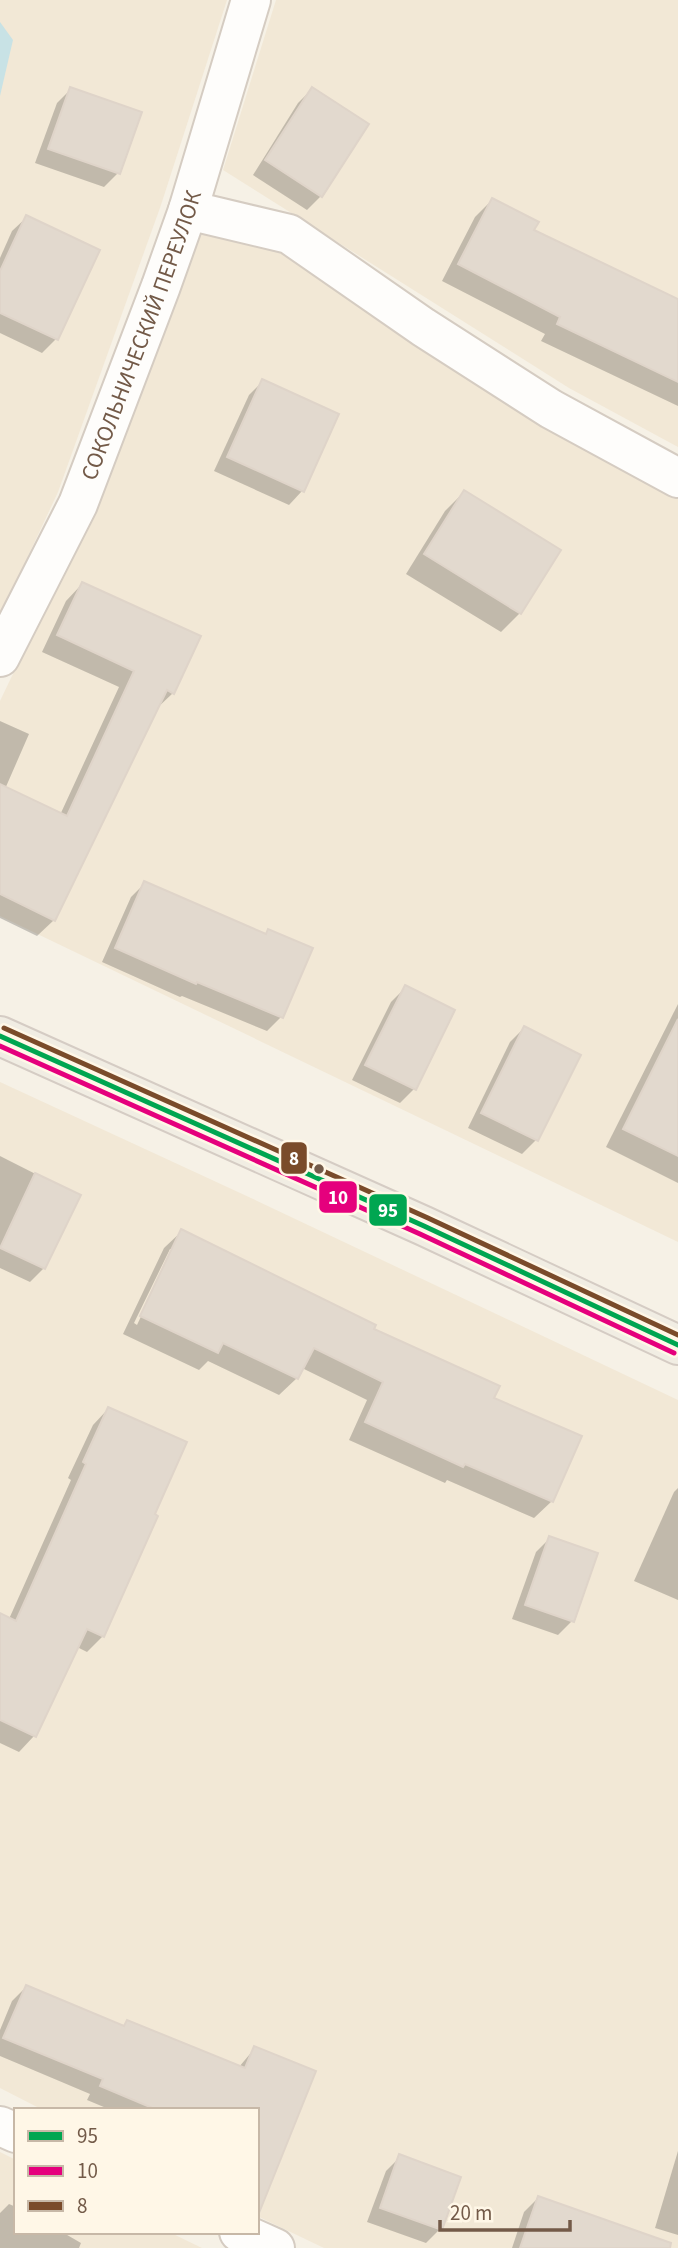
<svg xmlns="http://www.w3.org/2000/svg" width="678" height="2248" font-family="'Source Sans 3',sans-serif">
<rect width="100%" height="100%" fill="#f6f1e6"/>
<!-- residential -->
<g fill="#f2e8d6">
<polygon points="0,0 227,0 161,205 58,492 0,616"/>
<polygon points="276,0 678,0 678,447 569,388 223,170"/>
<polygon points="198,231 279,252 529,417 678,497 678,1242 0,916 0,701 96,500"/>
<polygon points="0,1082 251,1198 678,1400 678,2248 324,2248 257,2216 257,2110 43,2110 0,2088"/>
<polygon points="0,2152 16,2160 16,2232 169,2232 202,2248 0,2248"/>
</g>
<!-- water -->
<polygon fill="#c8e2e5" points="0,22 13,40 0,96"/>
<!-- shadow -->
<g fill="#0003" fill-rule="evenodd">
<polygon points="71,89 118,173 104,187 35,163 57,103"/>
<polygon points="312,89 321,196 307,210 253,175 298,103"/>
<polygon points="492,200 532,231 678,301 678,406 541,341 545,334 442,281 475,217"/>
<polygon points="27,217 56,339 42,353 0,333 0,258 12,231"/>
<polygon points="263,381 303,490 289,505 214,471 249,395"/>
<polygon points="464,492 520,613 501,632 406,574 445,511"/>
<polygon points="82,584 173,693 155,710 54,920 37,936 0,918 0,721 29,734 5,789 60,815 119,687 42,652 66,601"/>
<polygon points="145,883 265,935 269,931 311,949 281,1017 267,1031 182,996 180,997 102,962 131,897"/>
<polygon points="405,988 414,1089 400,1103 352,1080 391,1002"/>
<polygon points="678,1004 678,1183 606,1147"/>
<polygon points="524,1028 578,1055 536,1140 522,1154 468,1128 510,1042"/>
<polygon points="0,1156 79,1196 44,1268 30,1282 0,1268"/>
<path d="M182 1231 372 1330 492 1399 552 1501 534 1518 447 1480 445 1483 349 1440 367 1400 302 1368 297 1378 279 1395 208 1361 199 1370 123 1334 164 1248ZM170 1249H173L137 1325 134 1323Z"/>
<polygon points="108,1409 103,1636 87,1652 77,1647 34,1736 19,1752 0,1743 0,1615 9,1619 71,1480 68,1478 93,1425"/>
<polygon points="678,1488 678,1600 634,1581 674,1492"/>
<polygon points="550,1538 572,1621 558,1635 512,1619 536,1552"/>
<polygon points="26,1987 122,2027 127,2022 239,2067 255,2048 265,2171 257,2168 257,2110 111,2110 87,2100 90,2094 0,2056 0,2030 12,2001"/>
<polygon points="678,2151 678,2235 655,2228"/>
<polygon points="400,2157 440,2229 426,2243 367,2222 386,2171"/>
<polygon points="538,2198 607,2248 512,2248 524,2212"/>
<polygon points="9,2204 16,2207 16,2232 62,2232 81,2243 79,2248 0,2248 0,2213"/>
</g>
<!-- building -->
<g fill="#e2d9ce" stroke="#dfd4c9" stroke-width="2">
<polygon points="70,87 142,112 120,174 48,149"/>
<polygon points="312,87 369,124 322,197 265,160"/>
<polygon points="492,198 539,222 534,230 678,299 678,382 557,324 560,317 458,264"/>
<polygon points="26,215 100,250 58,340 0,313 0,271"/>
<polygon points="262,379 339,414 304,492 227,457"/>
<polygon points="464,490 561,550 521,614 424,554"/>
<polygon points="82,582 201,636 174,694 167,690 55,921 0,894 0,784 67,816 134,671 57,635"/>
<polygon points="144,881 266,934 268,929 313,948 283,1018 197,982 196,984 115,948"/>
<polygon points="405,985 455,1010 416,1090 365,1065"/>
<polygon points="678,1019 678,1156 623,1129"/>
<polygon points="524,1026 581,1055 538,1141 481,1113"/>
<polygon points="35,1173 81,1195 45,1269 0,1248"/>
<polygon points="181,1229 376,1325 374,1329 500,1386 494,1398 582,1436 553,1502 465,1464 463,1467 365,1422 383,1382 314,1348 298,1379 223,1343 218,1353 140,1316"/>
<polygon points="108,1407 187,1442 155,1514 158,1516 104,1637 87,1629 36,1737 0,1720 0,1613 16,1621 86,1464 83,1462"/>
<polygon points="549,1536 598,1553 574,1622 525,1605"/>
<polygon points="26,1985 124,2026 127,2020 245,2068 254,2046 316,2071 259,2213 257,2110 157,2110 100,2086 103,2079 3,2038"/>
<polygon points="399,2154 461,2177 442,2230 380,2208"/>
<polygon points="538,2196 671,2243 670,2248 520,2248"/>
</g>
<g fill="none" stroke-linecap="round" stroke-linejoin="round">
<defs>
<g id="minor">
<polyline points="188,210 289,234 423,327 551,409 678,478"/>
<path id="s1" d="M0 657 78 504 161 286 188 210 251 0"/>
<polyline points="0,2126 16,2133"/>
<polyline points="239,2232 275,2248"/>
</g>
<polyline id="primary" points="0,1036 424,1226 678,1345"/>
</defs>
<!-- minor casing -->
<use href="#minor" stroke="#d5ccc2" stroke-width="42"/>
<!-- primary casing -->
<use href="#primary" stroke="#d5ccc4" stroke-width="42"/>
<!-- minor -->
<use href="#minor" stroke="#fefdfb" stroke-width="38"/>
<!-- primary -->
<use href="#primary" stroke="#f1ede3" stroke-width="38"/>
<defs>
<polyline id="bus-1" points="0,1036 424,1226 678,1345"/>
<polyline id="bus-2" points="0,1046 420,1234 674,1353"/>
<polyline id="bus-3" points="4,1028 428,1218 678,1335"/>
</defs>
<!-- bus-1 casing -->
<use href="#bus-1" stroke="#fff7e7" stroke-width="10"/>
<!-- bus-2 casing -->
<use href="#bus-2" stroke="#fff7e7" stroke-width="10"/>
<!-- bus-3 casing -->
<use href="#bus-3" stroke="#fff7e7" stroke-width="10"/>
<!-- bus-1 -->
<use href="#bus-1" stroke="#00a651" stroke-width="5"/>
<!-- bus-2 -->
<use href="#bus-2" stroke="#e5007d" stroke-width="5"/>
<!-- bus-3 -->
<use href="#bus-3" stroke="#7a4b2a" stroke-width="5"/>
</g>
<!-- markers -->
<circle fill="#735a48" stroke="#fff7e7" stroke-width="2.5" cx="319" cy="1169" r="6"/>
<g text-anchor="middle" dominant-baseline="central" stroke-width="7" stroke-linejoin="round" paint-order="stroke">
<!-- street labels -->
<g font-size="23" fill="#735a48" stroke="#fff7e7">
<text stroke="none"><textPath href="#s1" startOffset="352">СОКОЛЬНИЧЕСКИЙ ПЕРЕУЛОК</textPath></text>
</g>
</g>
<g stroke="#fff7e7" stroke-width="2.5">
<rect x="280" y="1141" width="28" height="34" rx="7" fill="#7a4b2a"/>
<rect x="318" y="1180" width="40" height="34" rx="7" fill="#e5007d"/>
<rect x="368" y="1193" width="40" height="34" rx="7" fill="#00a651"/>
</g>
<g font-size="19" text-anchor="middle" font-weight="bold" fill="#fff">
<text x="294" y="1165">8</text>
<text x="338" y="1204">10</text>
<text x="388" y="1217">95</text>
</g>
<!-- legend -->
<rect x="14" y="2108" width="245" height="126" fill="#fff7e7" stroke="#c7b8a7" stroke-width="2"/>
<rect x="28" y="2131" width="35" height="10" fill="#00a651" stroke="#c7b8a7" stroke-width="2"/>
<text x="77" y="2143" font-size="21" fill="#735a48">95</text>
<rect x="28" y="2166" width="35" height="10" fill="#e5007d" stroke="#c7b8a7" stroke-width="2"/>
<text x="77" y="2178" font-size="21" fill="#735a48">10</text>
<rect x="28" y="2201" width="35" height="10" fill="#7a4b2a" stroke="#c7b8a7" stroke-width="2"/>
<text x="77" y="2213" font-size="21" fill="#735a48">8</text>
<!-- scale -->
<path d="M440 2220v10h130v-10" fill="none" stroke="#735a48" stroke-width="3.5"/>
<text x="450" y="2220" font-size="21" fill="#735a48" stroke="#fff7e7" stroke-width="5" paint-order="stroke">20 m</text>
</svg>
